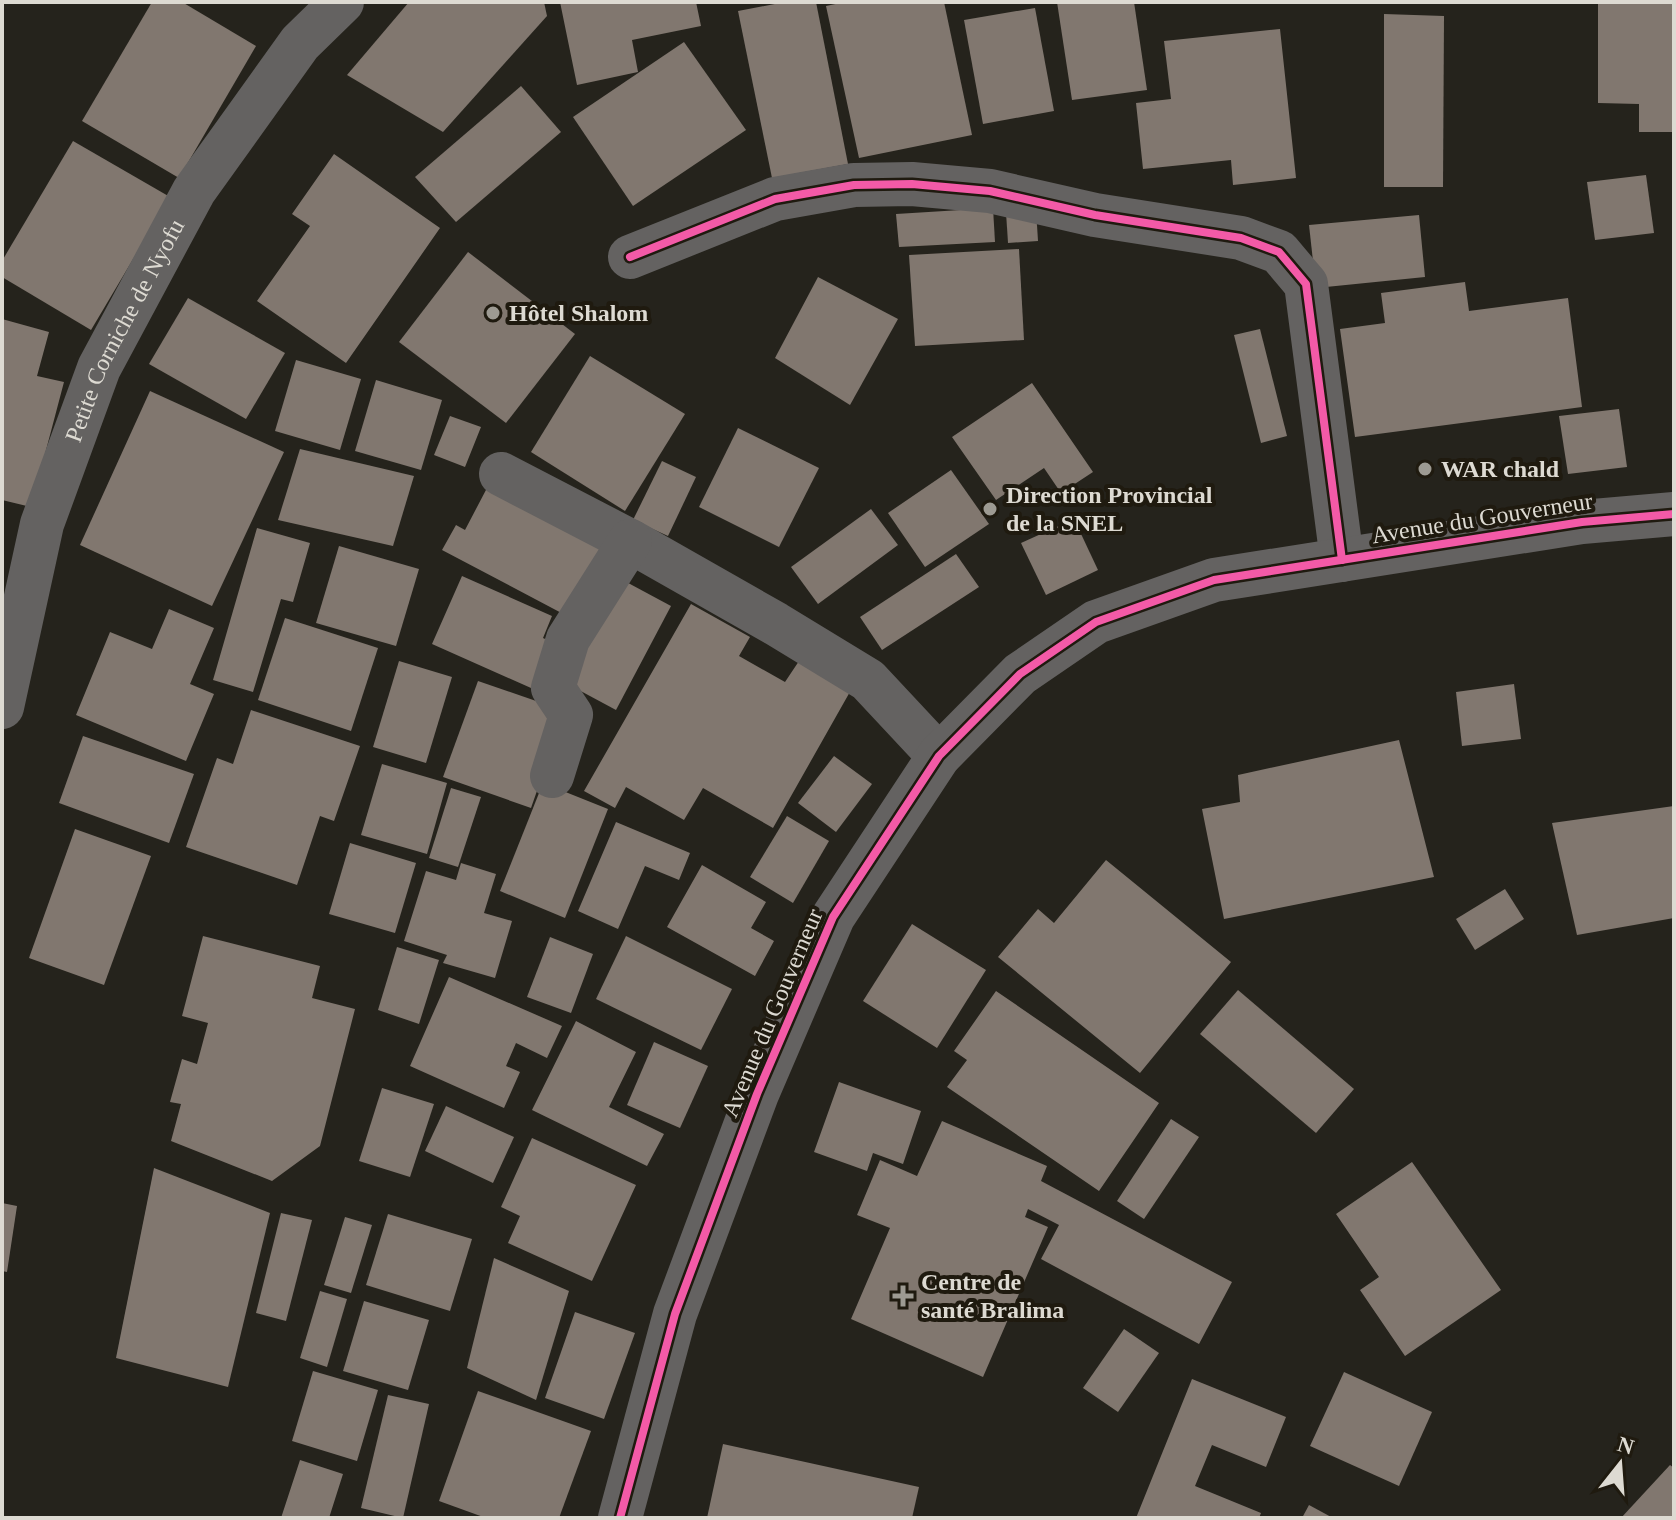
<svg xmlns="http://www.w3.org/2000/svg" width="1676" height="1520" font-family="'Times New Roman',serif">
<rect width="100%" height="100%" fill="#25231c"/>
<!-- building -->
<g fill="#81776f">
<polygon points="152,2 182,2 256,46 179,178 82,121"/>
<polygon points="409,2 544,2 547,16 443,132 347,75"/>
<polygon points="560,2 696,2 701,26 632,40 638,72 577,85"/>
<polygon points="785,2 816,2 848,164 772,178 738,11"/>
<polygon points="845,2 944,2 972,135 859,158 826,6"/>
<polygon points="1057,2 1134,2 1147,90 1072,100"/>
<polygon points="1598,2 1674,2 1674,132 1639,132 1639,104 1598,103"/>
<polygon points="1035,8 1054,111 983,124 964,20"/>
<polygon points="1384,14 1444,16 1443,187 1384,187"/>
<polygon points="1280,29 1296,178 1233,185 1231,160 1143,169 1136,103 1171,99 1164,41"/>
<polygon points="684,42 746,130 633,206 573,117"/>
<polygon points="521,86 561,132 456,222 415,177"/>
<polygon points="73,141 170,197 91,330 2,277 2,261"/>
<polygon points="334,154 440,228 346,363 257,301 310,226 292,214"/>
<polygon points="1646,175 1654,233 1595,240 1587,182"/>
<polygon points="993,208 995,242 899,247 896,214"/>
<polygon points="1036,210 1038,241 1008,243 1006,212"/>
<polygon points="1419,215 1425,277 1316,288 1309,225"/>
<polygon points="1019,249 1024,340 915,346 909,255"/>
<polygon points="468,252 575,334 506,423 399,342"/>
<polygon points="818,277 898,319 850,405 775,358"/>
<polygon points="1465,282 1469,311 1568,298 1582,407 1355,437 1340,329 1385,323 1381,293"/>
<polygon points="188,298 285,353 246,419 149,364"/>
<polygon points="2,319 49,332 37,376 64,382 31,507 2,500"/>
<polygon points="1260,329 1287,436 1261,443 1234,335"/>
<polygon points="590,356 685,414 625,511 531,452"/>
<polygon points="296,360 361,379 340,450 275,431"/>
<polygon points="376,380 442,400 421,470 355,451"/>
<polygon points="1032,383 1093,472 1061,493 1044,468 996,500 952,437"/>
<polygon points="150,391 284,452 212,606 80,545"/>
<polygon points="1619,409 1627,467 1568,474 1559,416"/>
<polygon points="450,416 481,427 465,467 434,455"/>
<polygon points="738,428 819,468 779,547 699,507"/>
<polygon points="300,449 414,476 393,546 278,520"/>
<polygon points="662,461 696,477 668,536 633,520"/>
<polygon points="951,470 989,524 925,567 888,513"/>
<polygon points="487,488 605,551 569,617 442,550 456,525 465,530"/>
<polygon points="871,509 898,545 818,604 791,567"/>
<polygon points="1074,519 1098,570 1046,595 1021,543"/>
<polygon points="257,528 310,543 293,602 281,599 253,692 213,680"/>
<polygon points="339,546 419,569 396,646 316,623"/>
<polygon points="956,554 979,587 882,650 860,617"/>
<polygon points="462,576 552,616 543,638 560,646 540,692 432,644"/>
<polygon points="617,577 671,606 616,710 562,681"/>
<polygon points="691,604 750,637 739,656 785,682 799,661 851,690 773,828 703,788 684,820 626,787 615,808 584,791"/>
<polygon points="169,609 214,628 190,684 214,694 186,761 76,715 110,632 152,649"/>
<polygon points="285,618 378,648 351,731 258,700"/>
<polygon points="399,661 452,677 426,763 373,747"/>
<polygon points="478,681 565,711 531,808 443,777"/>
<polygon points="1514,684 1521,739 1462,746 1456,692"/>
<polygon points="251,710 360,746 334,821 320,816 297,885 186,847 217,758 233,764"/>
<polygon points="83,736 194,774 169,843 59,803"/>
<polygon points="1399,740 1434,877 1224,919 1202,809 1240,802 1238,775"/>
<polygon points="834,756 872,784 836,832 798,803"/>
<polygon points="382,764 447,783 427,854 361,835"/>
<polygon points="543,783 608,809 565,918 500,891"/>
<polygon points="451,788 481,797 458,867 429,858"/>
<polygon points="1674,806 1674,918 1577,935 1552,823"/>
<polygon points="787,816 829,841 793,903 750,877"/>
<polygon points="616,822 690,853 679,880 645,866 618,929 578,911"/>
<polygon points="75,829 151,856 104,985 29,958"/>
<polygon points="350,843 416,863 395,933 329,914"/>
<polygon points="1106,860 1231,962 1140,1073 998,957 1038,909 1054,923"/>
<polygon points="461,863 496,874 484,913 512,921 495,978 443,963 447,955 404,941 426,871 456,880"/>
<polygon points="702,865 766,902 751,928 774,941 755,976 667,927"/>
<polygon points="1505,889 1524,919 1475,950 1456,919"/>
<polygon points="912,924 986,970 937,1048 863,1001"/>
<polygon points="203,936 320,966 312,998 355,1009 320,1146 272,1181 171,1141 181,1104 170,1102 182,1059 197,1064 208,1023 182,1016"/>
<polygon points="626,936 732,989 701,1050 596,999"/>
<polygon points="550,937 593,954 571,1013 527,997"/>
<polygon points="397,947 439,960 419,1024 378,1010"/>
<polygon points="449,977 562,1026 547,1058 516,1043 506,1066 520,1072 504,1108 410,1066"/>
<polygon points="1238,990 1354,1089 1316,1133 1200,1034"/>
<polygon points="996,991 1159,1103 1099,1191 947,1087 967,1060 954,1051"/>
<polygon points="576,1021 636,1052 609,1107 664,1134 647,1166 532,1110"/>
<polygon points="654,1042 708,1066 680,1128 627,1105"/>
<polygon points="839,1082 921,1111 903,1164 873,1153 867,1171 814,1152"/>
<polygon points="382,1088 434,1104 410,1177 359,1161"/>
<polygon points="446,1106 514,1137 493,1183 425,1151"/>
<polygon points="1171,1119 1199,1137 1144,1219 1117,1201"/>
<polygon points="942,1121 1047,1166 1041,1181 1232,1282 1199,1344 1041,1259 1059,1225 1028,1209 1025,1217 1048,1227 983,1377 851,1319 890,1228 857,1215 880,1160 917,1176"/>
<polygon points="532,1138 636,1185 592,1281 508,1243 520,1216 501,1207"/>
<polygon points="1412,1162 1501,1290 1405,1356 1360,1290 1379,1277 1336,1214"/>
<polygon points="154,1168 270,1213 228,1387 116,1358"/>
<polygon points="2,1203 17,1206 7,1272 2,1271"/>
<polygon points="281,1213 312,1220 286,1321 256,1313"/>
<polygon points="388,1214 472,1239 450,1311 366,1285"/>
<polygon points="345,1217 372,1225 351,1293 324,1285"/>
<polygon points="494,1258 569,1291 536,1400 467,1368"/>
<polygon points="320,1291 347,1299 327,1367 300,1358"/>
<polygon points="364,1301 429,1320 408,1390 343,1371"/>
<polygon points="575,1312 635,1333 604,1419 545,1398"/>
<polygon points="1124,1329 1159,1353 1118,1412 1083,1388"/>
<polygon points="313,1371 378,1390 357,1461 292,1441"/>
<polygon points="1344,1372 1432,1412 1399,1486 1310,1446"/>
<polygon points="1192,1379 1286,1417 1266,1467 1212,1445 1195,1486 1261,1513 1259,1518 1136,1518"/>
<polygon points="478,1391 591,1431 559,1518 486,1518 439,1501"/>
<polygon points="388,1395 429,1404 403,1518 361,1508"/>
<polygon points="723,1444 919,1487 912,1518 707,1518"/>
<polygon points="300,1460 343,1474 329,1518 303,1516 302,1518 281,1518"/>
<polygon points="1670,1465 1674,1468 1674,1518 1621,1518"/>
<polygon points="1309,1505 1333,1518 1302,1518"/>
</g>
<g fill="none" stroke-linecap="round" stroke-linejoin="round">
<!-- minor -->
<g stroke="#646261" stroke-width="44">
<polyline points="630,257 775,199 854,185 912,184 990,191 1095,215 1241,238 1279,252 1306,284 1342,560"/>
<polyline points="501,474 630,541 776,624 868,680 939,756"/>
<path id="s1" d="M2 707 42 524 99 368 194 191 300 43 342 2"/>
<polyline points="552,776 571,715 553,688 568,639 630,541"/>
<polyline points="620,1518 675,1314 757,1094 833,917 939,756 1020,674 1096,622 1214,580 1582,522 1674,514"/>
</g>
<defs>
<g id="cycleway">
<polyline points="630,257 775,199 854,185 912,184 990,191 1095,215 1241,238 1279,252 1306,284 1342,560"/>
<polyline points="620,1518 675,1314 757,1094 833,917 939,756 1020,674 1096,622 1214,580 1582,522 1674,514"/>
</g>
</defs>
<!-- cycleway casing -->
<use href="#cycleway" stroke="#1f1a0f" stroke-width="13"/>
<!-- cycleway -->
<use href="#cycleway" stroke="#f35aa7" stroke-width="8"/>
</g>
<!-- markers -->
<g fill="#9d9a92" stroke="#1f1a0f" stroke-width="3">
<circle cx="493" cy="313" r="8"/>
<circle cx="1425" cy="469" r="8"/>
<circle cx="990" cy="509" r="8"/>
<path d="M899 1284h8v8h8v8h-8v8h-8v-8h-8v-8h8z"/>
</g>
<g text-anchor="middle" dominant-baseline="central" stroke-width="8" stroke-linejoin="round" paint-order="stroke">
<!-- poi labels -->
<g font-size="24" font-weight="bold" fill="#dddad2" stroke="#1f1a0f" text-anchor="start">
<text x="509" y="313">Hôtel Shalom</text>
<text x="1441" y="469">WAR chald</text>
<text x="1006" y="495">Direction Provincial<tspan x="1006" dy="28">de la SNEL</tspan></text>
<text x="921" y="1282">Centre de<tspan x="921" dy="28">santé Bralima</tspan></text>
</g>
<!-- street labels -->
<g font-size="24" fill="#dddad2" stroke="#1f1a0f">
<text stroke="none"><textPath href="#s1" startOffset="398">Petite Corniche de Nyofu</textPath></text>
<text transform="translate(1482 518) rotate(-9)">Avenue du Gouverneur</text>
<text transform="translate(772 1013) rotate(-67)">Avenue du Gouverneur</text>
</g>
</g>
<!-- border -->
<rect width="1676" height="1520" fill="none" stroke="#dddad2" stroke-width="8"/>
<!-- north arrow -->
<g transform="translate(1620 1464) rotate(17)" stroke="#1f1a0f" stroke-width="6" paint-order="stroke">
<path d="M0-6L14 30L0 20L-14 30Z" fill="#dddad2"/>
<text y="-12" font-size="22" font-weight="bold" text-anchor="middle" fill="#dddad2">N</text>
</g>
</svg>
